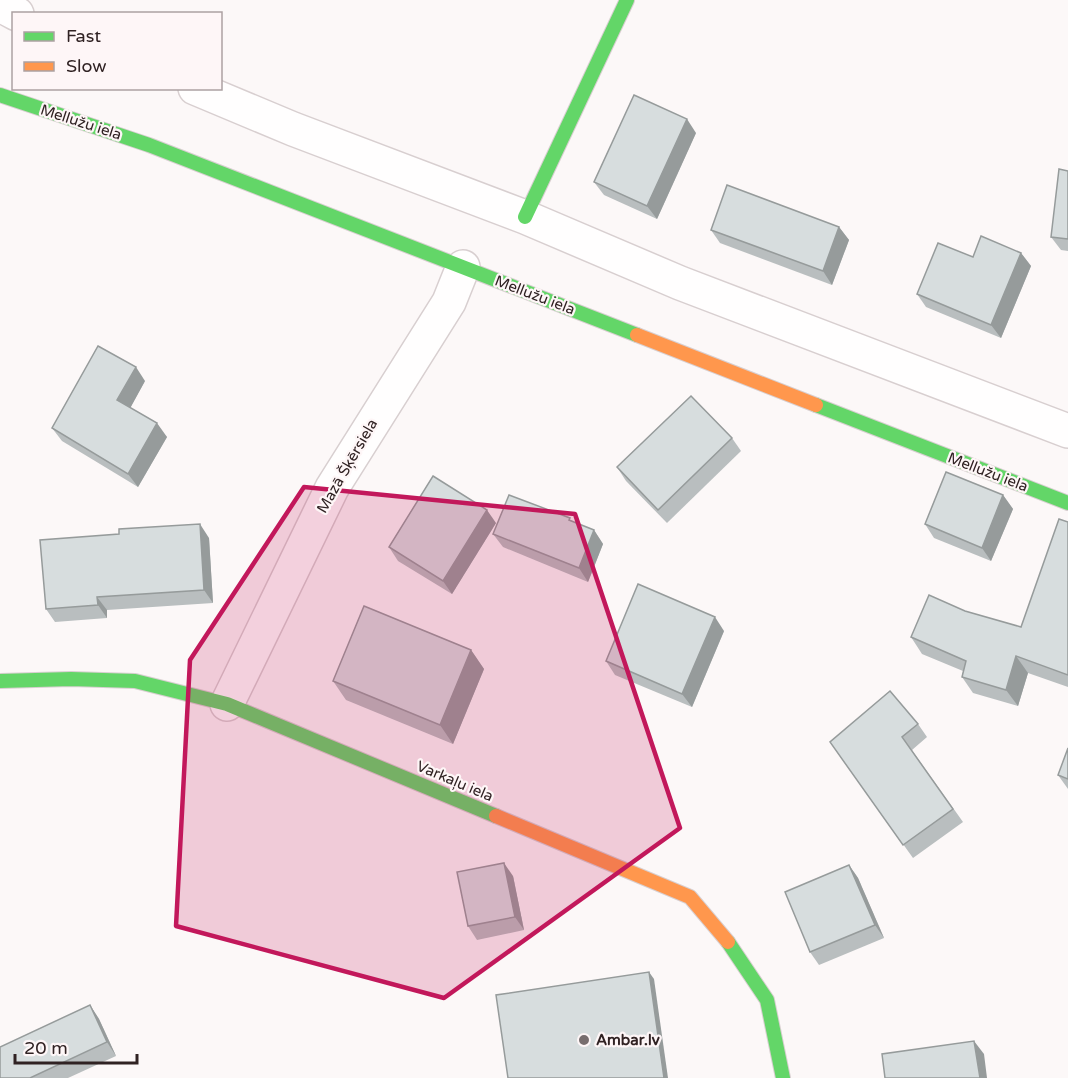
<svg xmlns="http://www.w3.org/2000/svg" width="1068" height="1078" font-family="'Varela Round',sans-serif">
<rect width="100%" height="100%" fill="#fcf8f8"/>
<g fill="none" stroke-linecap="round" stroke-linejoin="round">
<defs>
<g id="street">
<polyline points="0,5 17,14"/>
<polyline points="195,88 293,129 525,217 680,283 1068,431"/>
<polyline points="227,704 332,488 449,302 463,267"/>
</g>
<g id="fast">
<polyline points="0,95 149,145 637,335"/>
<polyline points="525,217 627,0"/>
<polyline points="816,405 1068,503"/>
<polyline points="0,681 71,679 135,681 227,704 496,816"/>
<polyline points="728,942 767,1000 783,1078"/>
</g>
<g id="slow">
<polyline points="637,335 816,405"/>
<polyline points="496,816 690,897 728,942"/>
</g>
</defs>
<!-- street casing -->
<use href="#street" stroke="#d8cfd0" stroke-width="36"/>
<!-- fast casing -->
<use href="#fast" stroke="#d8cfd0" stroke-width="16"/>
<!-- slow casing -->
<use href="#slow" stroke="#d8cfd0" stroke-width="16"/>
<!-- street -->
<use href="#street" stroke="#fffefe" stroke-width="33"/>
<!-- fast -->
<use href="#fast" stroke="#63d668" stroke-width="14"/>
<!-- slow -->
<use href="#slow" stroke="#ff974d" stroke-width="14"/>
</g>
<!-- wall -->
<g fill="#b9bebf">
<polygon points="696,133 657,219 604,195 594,182"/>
<polygon points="1068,171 1068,251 1061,250 1051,237"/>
<polygon points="839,227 849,240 832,285 720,243 711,230"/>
<polygon points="1021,253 1031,266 1001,338 926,307 917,294 973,257"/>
<polygon points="145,381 130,408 167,437 138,487 62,441 52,428"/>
<polygon points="732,438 741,451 667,523 626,481 617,467"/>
<polygon points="1003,495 1013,509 991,561 934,538 925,524"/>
<polygon points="573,522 594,530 603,544 588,582 503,547 493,534"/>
<polygon points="1068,522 1068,687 1028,673 1018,706 973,693 962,677 963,671 922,654 911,637 965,611 1021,627"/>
<polygon points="496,523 452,594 398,561 389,547"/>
<polygon points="209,538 213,603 107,610 107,618 55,622 46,609"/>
<polygon points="724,631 692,707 615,675 606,661"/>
<polygon points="471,650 484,669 453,744 346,700 333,681"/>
<polygon points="918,724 927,737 912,750 963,822 913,858 830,742"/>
<polygon points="1068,748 1068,789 1058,775"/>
<polygon points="849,865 858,878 884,938 819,965 810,952"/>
<polygon points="513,876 524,930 477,940 468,926"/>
<polygon points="90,1005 99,1019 116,1056 68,1078 0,1078"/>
</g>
<!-- shaded-wall -->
<g fill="#969b9b">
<polygon points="687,119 696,133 657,219 647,206"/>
<polygon points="839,227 849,240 832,285 823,271"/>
<polygon points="1021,253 1031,266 1001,338 991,325"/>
<polygon points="136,367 145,381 127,414 117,400"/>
<polygon points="157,423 167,437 138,487 128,474"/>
<polygon points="1003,495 1013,509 991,561 982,548"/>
<polygon points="487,510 496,523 452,594 443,581"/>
<polygon points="200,524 209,538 213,603 204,590"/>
<polygon points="594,530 603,544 588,582 579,568"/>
<polygon points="97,597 107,610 107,618 98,605"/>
<polygon points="715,617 724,631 692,707 682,694"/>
<polygon points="471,650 484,669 453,744 440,725"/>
<polygon points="1016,656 1028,673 1018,706 1006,690"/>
<polygon points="504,863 513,876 524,930 515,917"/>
<polygon points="849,865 858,878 884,938 875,925"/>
<polygon points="649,972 654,979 668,1078 664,1078"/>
<polygon points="90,1005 99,1019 116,1056 107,1042"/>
<polygon points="974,1041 984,1054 987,1078 980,1078"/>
</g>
<!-- building -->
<g fill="#d7ddde" stroke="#969b9b" stroke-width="1.5">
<polygon points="634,95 687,119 647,206 594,182"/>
<polygon points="1059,169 1068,171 1068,239 1051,237"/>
<polygon points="727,185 839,227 823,271 711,230"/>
<polygon points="981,236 1021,253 991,325 917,294 938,243 973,257"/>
<polygon points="98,346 136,367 117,400 157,423 128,474 52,428"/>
<polygon points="691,396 732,438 658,510 617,467"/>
<polygon points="946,472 1003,495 982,548 925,524"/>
<polygon points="433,476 487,510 443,581 389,547"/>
<polygon points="509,495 570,518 569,520 594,530 579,568 493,534"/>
<polygon points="1059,519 1068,522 1068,675 1016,656 1006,690 962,677 966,661 911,637 929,595 965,611 1021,627"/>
<polygon points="200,524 204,590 97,597 98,605 46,609 40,540 119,534 119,529"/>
<polygon points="638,584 715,617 682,694 606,661"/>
<polygon points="364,606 471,650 440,725 333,681"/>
<polygon points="890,691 918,724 902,737 953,809 903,845 830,742"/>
<polygon points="1068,748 1068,779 1058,775"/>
<polygon points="504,863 515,917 468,926 457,872"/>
<polygon points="849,865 875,925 810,952 785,892"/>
<polygon points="649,972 664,1078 508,1078 496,995"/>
<polygon points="90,1005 107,1042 30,1078 0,1078 0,1047"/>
<polygon points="974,1041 980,1078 885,1078 882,1054"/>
</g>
<!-- marked area -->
<path fill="#c2185b" fill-opacity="0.2" stroke="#c2185b" stroke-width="4.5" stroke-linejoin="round" d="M304 487 575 514 680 828 444 998 176 926 190 660Z"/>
<!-- markers -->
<circle fill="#776d6e" stroke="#fef6f7" stroke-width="2" cx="584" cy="1040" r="6"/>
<g text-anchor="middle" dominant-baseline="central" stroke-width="4.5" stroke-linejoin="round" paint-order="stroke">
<!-- street labels -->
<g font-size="15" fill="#302223" stroke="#fef6f7">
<text transform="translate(81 122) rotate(18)">Mellužu iela</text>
<text transform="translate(535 295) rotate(21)">Mellužu iela</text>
<text transform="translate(347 466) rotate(-60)">Mazā Šķērsiela</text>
<text transform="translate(988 472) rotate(21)">Mellužu iela</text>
<text transform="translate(455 781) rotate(23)">Varkaļu iela</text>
</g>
<!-- poi labels -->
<g font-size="15" font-weight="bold" fill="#302223" stroke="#fef6f7" text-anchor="start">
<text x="596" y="1040">Ambar.lv</text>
</g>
</g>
<!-- legend -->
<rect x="12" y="12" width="210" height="78" fill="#fef6f7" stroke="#aca1a2" stroke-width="1.5"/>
<rect x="24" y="32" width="30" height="9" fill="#63d668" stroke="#aca1a2" stroke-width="1.5"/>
<text x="66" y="42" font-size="18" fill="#302223">Fast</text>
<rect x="24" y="62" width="30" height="9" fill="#ff974d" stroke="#aca1a2" stroke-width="1.5"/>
<text x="66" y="72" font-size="18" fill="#302223">Slow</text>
<!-- scale -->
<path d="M15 1054v9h122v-9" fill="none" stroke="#302223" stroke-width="3"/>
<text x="24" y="1054" font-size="18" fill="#302223" stroke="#fef6f7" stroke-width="4.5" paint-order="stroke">20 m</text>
</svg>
